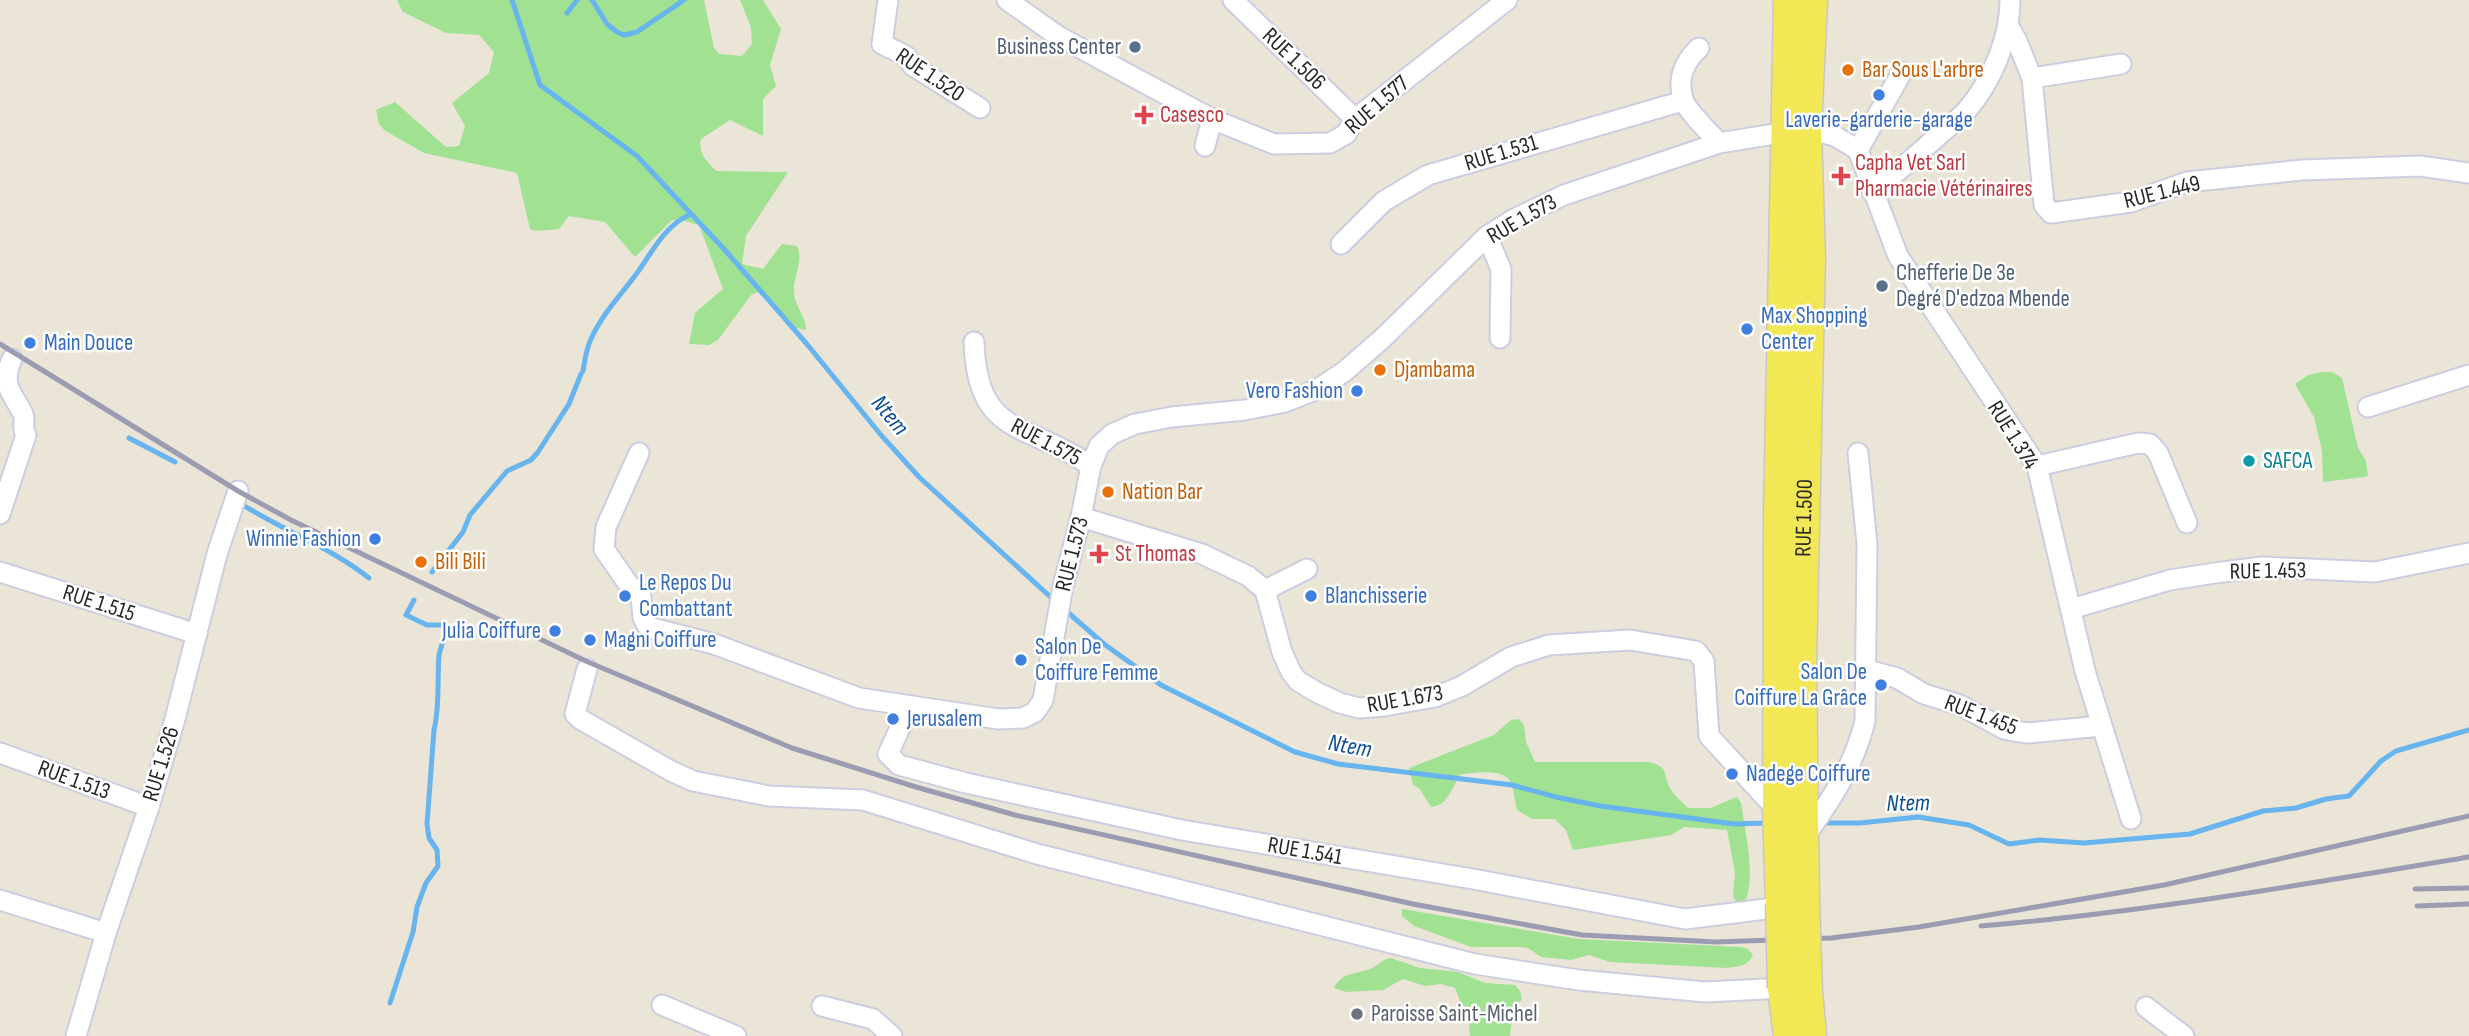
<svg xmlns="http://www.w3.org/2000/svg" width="2469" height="1036" font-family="'Sofia Sans Condensed',sans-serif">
<rect width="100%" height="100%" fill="#eae5d7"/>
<!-- green -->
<g fill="#a0e292">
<path d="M397 0H704L714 48 719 54 742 56 752 44 751 28 740 0H763L781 29 770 65 776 86 763 99V136L730 120 701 139C698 154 706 160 716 171L788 172 746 236 742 264 763 269 782 244 797 246C804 261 793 276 794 292 794 305 806 316 806 330L792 327 758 292 751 295 718 340 709 345 689 344 695 313 723 289 699 225 678 219 671 221 635 257 605 222 569 216 559 229 537 231 530 229 517 173 424 153 384 130 379 124 376 110 395 102 446 147 459 146 465 126 452 103 489 73 494 52 479 35 446 33 403 12Z"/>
<polygon points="2322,372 2332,372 2342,378 2358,448 2366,461 2368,476 2364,477 2323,482 2322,451 2314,417 2295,384 2308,375"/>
<path d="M1519 719 1524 725 1526 742 1535 762H1649C1668 767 1663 771 1669 786 1672 793 1682 802 1688 808H1710L1737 797 1741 803C1745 830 1756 877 1745 902L1737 903 1733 896 1735 873 1727 830 1684 827 1671 835 1573 850 1566 830 1555 819H1532L1517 810C1515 802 1514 789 1510 781 1502 768 1472 773 1459 775 1453 788 1447 806 1431 807L1419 788 1413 785 1409 768 1494 735 1511 720Z"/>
<path d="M1402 909 1579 939 1741 947 1748 949 1753 955C1747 967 1739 966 1727 968L1610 962 1589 955 1571 960 1541 957 1528 948 1521 947H1471L1414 926 1402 916Z"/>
<path d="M1391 958 1420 968 1458 972 1485 983 1515 985 1520 991 1522 999 1513 1012 1510 1036H1470L1469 1023 1455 988 1441 984 1425 986 1403 979 1383 990 1346 992 1334 988C1342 972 1356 974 1370 969 1378 966 1382 959 1391 958Z"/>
</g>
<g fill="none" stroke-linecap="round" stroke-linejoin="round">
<!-- stream -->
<g stroke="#67b4ef" stroke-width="5">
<polyline points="512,0 540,85 637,156 724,249 806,343 881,435 919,477 1056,602"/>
<polyline points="592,0 607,24 617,32 624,35 637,32 684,0"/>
<polyline points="567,13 577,0"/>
<path d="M583 371C585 360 586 349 591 339 602 314 621 295 637 273 653 251 665 225 691 214"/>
<polyline points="129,438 175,462"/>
<path d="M238 502C280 529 330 547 369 578"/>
<polyline points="432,572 463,532 470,515 507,471 531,460 538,452 569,404 581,374"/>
<polyline points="1064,609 1104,644 1161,685 1295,752 1338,764 1512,785 1556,797 1600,806 1734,824 1768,823"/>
<polyline points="1820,823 1860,823 1918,817 1969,825 2009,844 2039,840 2084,843 2190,834 2263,811 2296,808 2326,799 2349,796 2381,761 2396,751 2469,730"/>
<path d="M390 1003 413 932 417 907 426 883 438 866 437 850 429 838 427 824 434 730C440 706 437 679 439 655 441 646 445 638 445 627L443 625H427L406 615 414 600"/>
</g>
<defs>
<g id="minor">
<polyline points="888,0 882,44 906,56 913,66 980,108"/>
<polyline points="1007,0 1058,36 1137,79 1212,119 1274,144 1330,143 1346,134 1355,119 1507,0"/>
<polyline points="1233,0 1355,119"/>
<polyline points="2008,25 2017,41 2032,78 2044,205 2051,213 2131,202 2187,182 2302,170 2420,166 2469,173"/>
<path d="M1699 48C1684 62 1677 78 1683 99 1686 110 1711 134 1719 143"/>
<polyline points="2032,78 2121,64"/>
<polyline points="1205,146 1212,119"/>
<polyline points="1858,150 1902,72"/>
<path d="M1872 192C1895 174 1917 155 1939 135 1948 127 1959 119 1967 110 1992 81 2010 38 2010 0"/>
<polyline points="1487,236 1501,269 1500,338"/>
<polyline points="1341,244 1384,201 1428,175 1683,101"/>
<path d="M974 342C977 439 1028 421 1091 466"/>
<polyline points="2368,407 2469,375"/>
<polyline points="639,453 606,527 604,549 629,585 641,596 643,618 648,627 714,644 859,698 998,719 1023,718 1035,712 1043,700 1063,586 1081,517 1091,466 1099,446 1112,434 1135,424 1172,417 1245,410 1285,402 1318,389 1345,371 1383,338 1487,236 1514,219 1564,195 1719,143 1806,129 1835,136 1858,150 1898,256 2037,466 2085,671 2131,819"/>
<polyline points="2037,466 2138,443 2150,444 2158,453 2187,523"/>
<path d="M0 514 26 435C21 427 26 421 23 414 13 393 0 386 12 359"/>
<polyline points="1081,517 1202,554 1248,576 1265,590 1282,652 1291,672 1298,681 1318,693 1340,703 1359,708 1384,706 1435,697 1462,686 1511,657 1549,645 1630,640 1696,651 1704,661 1709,736 1778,811"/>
<polyline points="0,572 197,634"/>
<polyline points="1265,590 1307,569"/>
<polyline points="2071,609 2170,580 2215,573 2262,567 2375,572 2469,553"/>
<polyline points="587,669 575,714 580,719 671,771 693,781 769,796 863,800 1037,854 1475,964 1579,980 1705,992 1783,988"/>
<polyline points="1867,670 1897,678 1924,694 1960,705 2004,729 2014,731 2028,733 2101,726"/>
<polyline points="910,706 888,754 899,765 966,783 1182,830 1473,879 1685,919 1766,909 1781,903"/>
<polyline points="0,753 149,807"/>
<path d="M1804 838C1831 800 1854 766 1865 721L1867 544 1858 453"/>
<polyline points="0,900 106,933"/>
<polyline points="662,1005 736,1036"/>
<polyline points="822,1006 873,1019 892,1036"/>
<polyline points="2146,1007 2184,1036"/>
<polyline points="76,1036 106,933 149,807 175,719 217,554 238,491"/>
</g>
<g id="primary">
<path id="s1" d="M1804 900 1801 662 1810 257 1806 129 1812 0"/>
<polyline points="1781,903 1778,811 1779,518 1789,0"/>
<polyline points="1783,988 1789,1036"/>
<polyline points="1807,991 1811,1036"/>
</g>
</defs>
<!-- minor casing -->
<use href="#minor" stroke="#cdcde1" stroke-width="23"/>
<!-- primary casing -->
<use href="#primary" stroke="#c7c7c7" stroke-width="33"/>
<!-- minor -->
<use href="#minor" stroke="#fff" stroke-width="19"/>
<!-- primary -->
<use href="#primary" stroke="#f2e755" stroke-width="30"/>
<!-- rail -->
<g stroke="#9b9bb2" stroke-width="5">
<polyline points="0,344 238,491 291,520 588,662 792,748 916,787 1015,815 1413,904 1582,935 1716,942 1831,938 1919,927 2164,885 2469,816"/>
<polyline points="2415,889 2469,888"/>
<polyline points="2417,906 2469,904"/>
<path d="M1981 926C2144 912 2307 884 2469 857"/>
</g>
<defs>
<g id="primary-bridge">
<polyline points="1804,900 1807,991"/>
<polyline points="1781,903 1783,988"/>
</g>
</defs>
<!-- primary-bridge casing -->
<use href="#primary-bridge" stroke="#c7c7c7" stroke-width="33" stroke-linecap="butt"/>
<!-- primary-bridge -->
<use href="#primary-bridge" stroke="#f2e755" stroke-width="30"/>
</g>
<!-- markers -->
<g fill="#5c6f8a" stroke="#fff" stroke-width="2.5">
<circle cx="1135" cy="47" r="7"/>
<circle cx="1882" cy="286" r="7"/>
</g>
<g fill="#e8710a" stroke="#fff" stroke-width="2.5">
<circle cx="1848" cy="70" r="7"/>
<circle cx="1380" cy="370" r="7"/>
<circle cx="1108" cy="492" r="7"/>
<circle cx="421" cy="562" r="7"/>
</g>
<g fill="#3f7fe0" stroke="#fff" stroke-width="2.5">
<circle cx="1879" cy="95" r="7"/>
<circle cx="1747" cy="329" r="7"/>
<circle cx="30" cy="343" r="7"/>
<circle cx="1357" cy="391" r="7"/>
<circle cx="375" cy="539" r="7"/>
<circle cx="625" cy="596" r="7"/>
<circle cx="1311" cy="596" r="7"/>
<circle cx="555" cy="631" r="7"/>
<circle cx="590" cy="640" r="7"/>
<circle cx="1021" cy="660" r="7"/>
<circle cx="1881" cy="685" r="7"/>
<circle cx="893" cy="719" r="7"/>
<circle cx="1732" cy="774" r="7"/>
</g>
<g fill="#e0444e" stroke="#fff" stroke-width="2.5">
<path d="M1140.5 104.5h7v7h7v7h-7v7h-7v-7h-7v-7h7z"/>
<path d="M1837.5 165.5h7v7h7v7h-7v7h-7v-7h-7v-7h7z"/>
<path d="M1095.5 543.5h7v7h7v7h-7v7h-7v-7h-7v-7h7z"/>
</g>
<circle fill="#0f9aa8" stroke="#fff" stroke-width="2.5" cx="2249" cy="461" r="7"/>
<circle fill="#6b7280" stroke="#fff" stroke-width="2.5" cx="1357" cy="1014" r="7"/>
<g text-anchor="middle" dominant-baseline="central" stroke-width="5" stroke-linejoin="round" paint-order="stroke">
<!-- service labels -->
<g font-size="23" fill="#4e5e75" stroke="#fff" text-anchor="end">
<text x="1121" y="47">Business Center</text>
<text x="1896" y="273" text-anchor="start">Chefferie De 3e<tspan x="1896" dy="26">Degré D'edzoa Mbende</tspan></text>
</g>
<!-- street labels -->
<g font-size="23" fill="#272727" stroke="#fff">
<text transform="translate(1294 59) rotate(44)">RUE 1.506</text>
<text transform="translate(930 75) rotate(34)">RUE 1.520</text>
<text transform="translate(1377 105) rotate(-41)">RUE 1.577</text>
<text transform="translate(1501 153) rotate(-17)">RUE 1.531</text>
<text transform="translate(2162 192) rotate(-14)">RUE 1.449</text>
<text transform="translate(1522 219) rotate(-30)">RUE 1.573</text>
<text transform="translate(2013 435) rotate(58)">RUE 1.374</text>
<text transform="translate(1046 442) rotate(28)">RUE 1.575</text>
<text stroke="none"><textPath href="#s1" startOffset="382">RUE 1.500</textPath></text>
<text transform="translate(1072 554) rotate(-76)">RUE 1.573</text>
<text transform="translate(2268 571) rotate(-1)">RUE 1.453</text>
<text transform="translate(99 603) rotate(18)">RUE 1.515</text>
<text transform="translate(1405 699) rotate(-10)">RUE 1.673</text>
<text transform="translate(1981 715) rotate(21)">RUE 1.455</text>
<text transform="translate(161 764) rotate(-73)">RUE 1.526</text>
<text transform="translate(74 780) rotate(20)">RUE 1.513</text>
<text transform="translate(1305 851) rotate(10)">RUE 1.541</text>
</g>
<!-- food labels -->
<g font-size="23" fill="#c56008" stroke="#fff" text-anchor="start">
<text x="1862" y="70">Bar Sous L'arbre</text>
<text x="1394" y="370">Djambama</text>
<text x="1122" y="492">Nation Bar</text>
<text x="435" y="562">Bili Bili</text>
</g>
<!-- health labels -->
<g font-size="23" fill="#be3a42" stroke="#fff" text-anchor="start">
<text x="1160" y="115">Casesco</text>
<text x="1855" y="163">Capha Vet Sarl<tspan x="1855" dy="26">Pharmacie Vétérinaires</tspan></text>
<text x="1115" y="554">St Thomas</text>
</g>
<!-- shop labels -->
<g font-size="23" fill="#366cbe" stroke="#fff" text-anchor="start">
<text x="1879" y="120" text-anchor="middle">Laverie-garderie-garage</text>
<text x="1761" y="316">Max Shopping<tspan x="1761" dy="26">Center</tspan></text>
<text x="44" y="343">Main Douce</text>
<text x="1343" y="391" text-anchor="end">Vero Fashion</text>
<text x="361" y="539" text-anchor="end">Winnie Fashion</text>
<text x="639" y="583">Le Repos Du<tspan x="639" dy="26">Combattant</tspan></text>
<text x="1325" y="596">Blanchisserie</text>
<text x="541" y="631" text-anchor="end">Julia Coiffure</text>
<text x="604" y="640">Magni Coiffure</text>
<text x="1035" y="647">Salon De<tspan x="1035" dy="26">Coiffure Femme</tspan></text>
<text x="1867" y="672" text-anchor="end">Salon De<tspan x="1867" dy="26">Coiffure La Grâce</tspan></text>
<text x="907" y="719">Jerusalem</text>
<text x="1746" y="774">Nadege Coiffure</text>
</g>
<!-- culture labels -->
<g font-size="23" fill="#0d838f" stroke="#fff" text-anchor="start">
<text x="2263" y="461">SAFCA</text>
</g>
<!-- worship labels -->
<g font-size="23" fill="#5b616d" stroke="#fff" text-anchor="start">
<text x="1371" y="1014">Paroisse Saint-Michel</text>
</g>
<!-- water labels -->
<g font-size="24" font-style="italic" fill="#0b4f96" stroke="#fff">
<text transform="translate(890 415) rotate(50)">Ntem</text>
<text transform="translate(1350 746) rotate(10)">Ntem</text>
<text transform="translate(1908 803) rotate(-1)">Ntem</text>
</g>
</g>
</svg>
